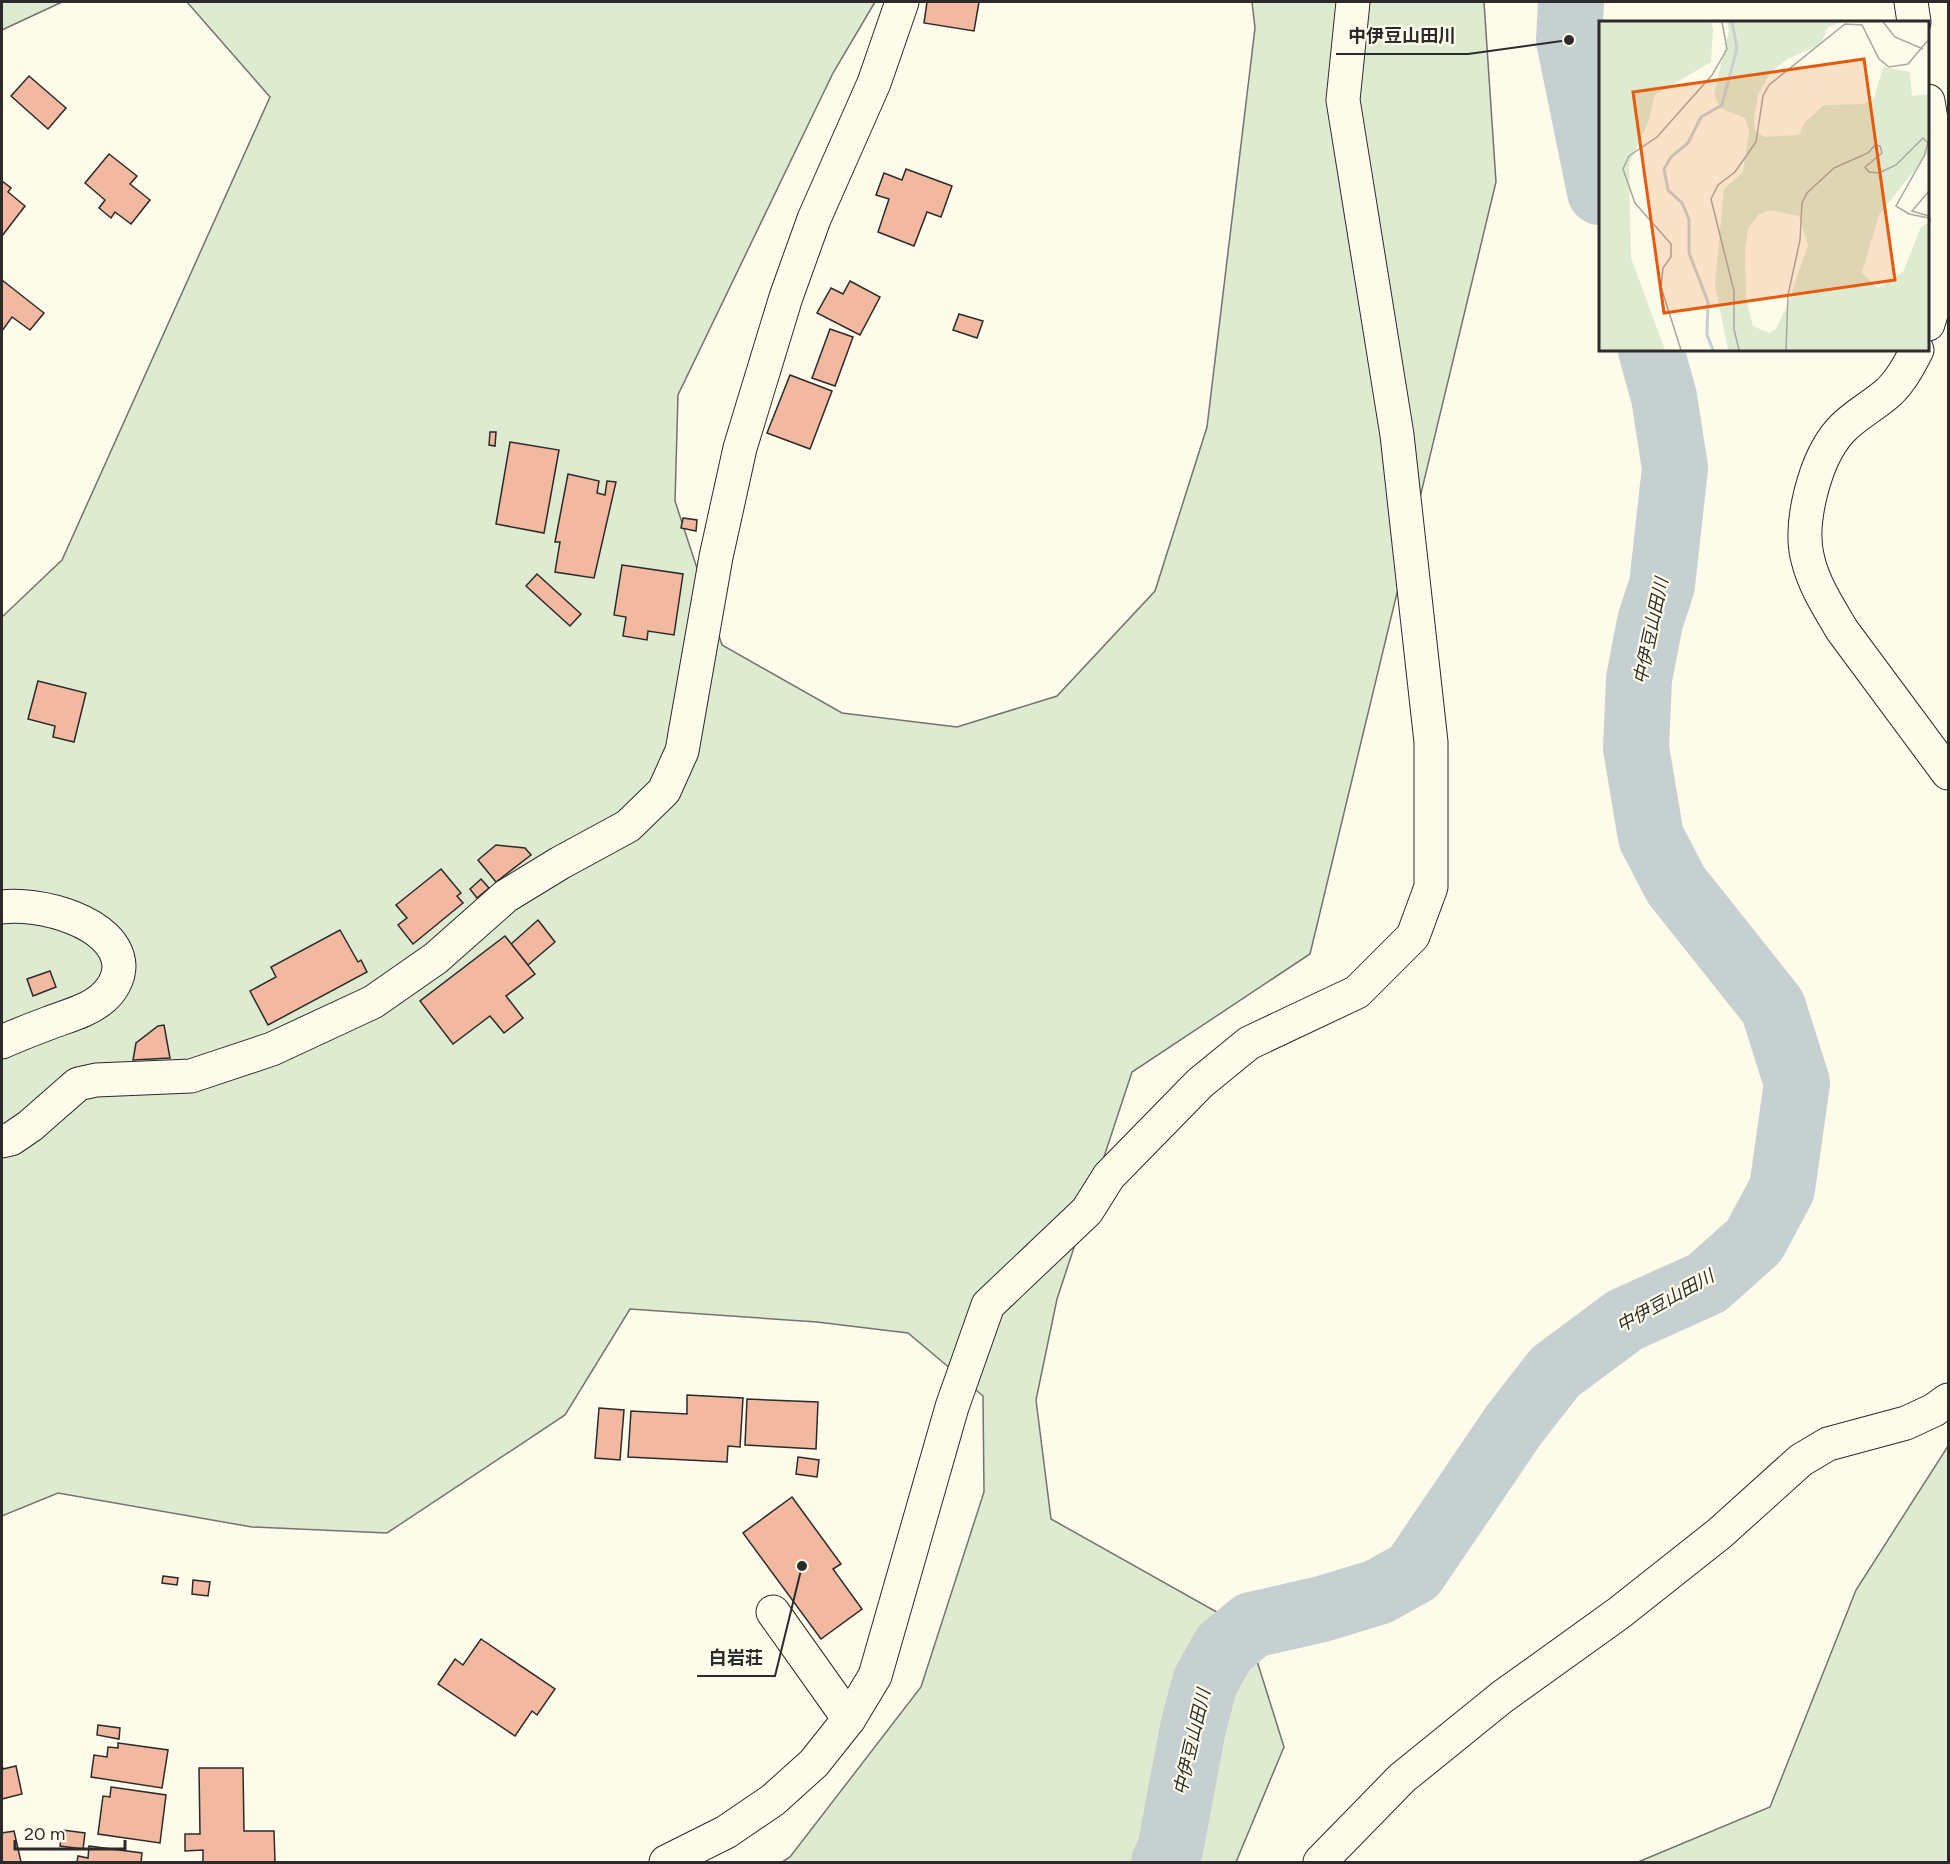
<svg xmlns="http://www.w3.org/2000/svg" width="1950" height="1864" font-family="Figtree,'Noto Sans JP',sans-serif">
<rect width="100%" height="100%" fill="#fdfbea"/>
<!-- green -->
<g fill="#deebd1" stroke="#74746e" stroke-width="1.5">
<polygon points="2,2 62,2 2,30"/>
<polygon points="187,2 875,2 833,73 678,395 675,501 722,645 842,713 957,727 1057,696 1155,591 1207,427 1255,28 1252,2 1484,2 1496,182 1310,954 1132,1072 1057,1299 1036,1400 1051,1519 1247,1629 1284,1747 1236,1862 782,1862 790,1857 921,1687 984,1492 983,1396 908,1333 817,1322 630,1309 565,1415 387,1533 252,1527 58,1493 2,1516 2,617 62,560 270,97"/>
<polygon points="1948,1446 1948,1862 1638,1862 1770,1807 1856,1590"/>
</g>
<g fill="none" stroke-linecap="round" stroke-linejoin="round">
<!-- river -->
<g stroke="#c7d0d0" stroke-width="66">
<polyline points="1571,2 1569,40 1600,192"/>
<polyline points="1164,1862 1170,1850 1193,1728 1205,1682 1224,1648 1252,1625 1322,1609 1378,1592 1414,1572 1513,1426 1555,1372 1625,1320 1707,1283 1754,1241 1782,1189 1797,1083 1773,1007 1676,885 1651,837 1636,748 1639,679 1650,622 1662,585 1675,468 1664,397 1651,350"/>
</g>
</g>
<!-- building -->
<g fill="#f2b8a0" stroke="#2b2b2b" stroke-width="1.5">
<polygon points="927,2 979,2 974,31 924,23"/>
<polygon points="29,76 66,108 48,129 11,96"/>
<polygon points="109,154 137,176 130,184 150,200 131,224 115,212 111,218 99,208 105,200 85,183"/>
<polygon points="906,169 952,186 941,217 927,212 914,246 878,232 889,199 876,195 884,173 902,180"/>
<polygon points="2,181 11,188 8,192 25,206 2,236"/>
<polygon points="2,280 44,313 30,330 12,317 2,331"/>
<polygon points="850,281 880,297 860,335 817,313 831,288 843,294"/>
<polygon points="959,314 983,321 977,338 953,330"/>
<polygon points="830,329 853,337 835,386 812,378"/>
<polygon points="790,375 832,391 810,449 767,433"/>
<polygon points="490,432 496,432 495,446 489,445"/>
<polygon points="510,442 559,450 544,533 496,524"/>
<polygon points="568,474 599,481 597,493 605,495 607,481 616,482 594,578 555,572 560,542 555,542"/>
<polygon points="683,518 697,520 696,531 681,528"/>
<polygon points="622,565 683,574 674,635 648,631 647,640 623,636 626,617 614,615"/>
<polygon points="537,574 581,614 570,626 526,586"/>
<polygon points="38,681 86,693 74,742 53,737 55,726 28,719"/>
<polygon points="496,845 525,848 531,855 496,882 478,860"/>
<polygon points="441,869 461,893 457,896 463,903 413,944 398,925 407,918 396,905"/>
<polygon points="481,879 489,888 477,898 470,889"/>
<polygon points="538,920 555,942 528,965 511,944"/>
<polygon points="340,930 358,962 361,960 367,972 268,1025 250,991 276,977 271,967"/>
<polygon points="505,936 535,974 506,996 523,1018 504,1033 490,1016 453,1044 420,1001"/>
<polygon points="50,971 56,987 33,996 27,979"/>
<polygon points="164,1025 170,1058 133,1060 136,1043 158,1026"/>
<polygon points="687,1395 743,1398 740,1447 728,1446 727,1462 628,1457 631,1411 687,1414"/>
<polygon points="747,1399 818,1402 816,1449 745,1445"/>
<polygon points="599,1408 624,1410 620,1460 595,1458"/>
<polygon points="798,1457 819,1460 817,1477 796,1474"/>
<polygon points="792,1497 841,1564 833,1569 862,1609 821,1639 743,1533"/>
<polygon points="163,1576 178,1578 177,1585 162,1583"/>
<polygon points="193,1580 210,1582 208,1596 192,1594"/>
<polygon points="481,1639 555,1689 537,1715 532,1711 515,1736 438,1684 455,1659 463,1665"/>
<polygon points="98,1725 120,1728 119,1739 97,1735"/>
<polygon points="118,1743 168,1750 162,1788 91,1777 94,1755 107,1757 108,1747 118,1748"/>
<polygon points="2,1765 3,1769 16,1766 22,1794 2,1799"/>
<polygon points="199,1768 243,1768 244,1831 274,1831 275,1862 203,1862 203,1850 185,1851 185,1834 200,1834"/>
<polygon points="111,1787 166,1795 160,1843 98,1834 103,1796 110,1797"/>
<polygon points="62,1830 85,1833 83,1849 60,1846"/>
<polygon points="14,1831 21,1862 2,1862 2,1833"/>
<polygon points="89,1846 142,1853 141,1862 77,1862 78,1856 88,1858"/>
</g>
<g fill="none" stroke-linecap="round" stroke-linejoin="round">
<defs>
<g id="minor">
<polyline points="1911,2 1914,22"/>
<polyline points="1928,101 1947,219 1941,281 1928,324"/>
<path d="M1917 350C1909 365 1902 379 1890 391 1874 406 1854 415 1840 431 1815 459 1798 524 1808 560 1814 585 1829 608 1842 630L1948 773"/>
<path d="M2 907C37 902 117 921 119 966 119 978 112 990 103 998 88 1011 67 1016 49 1023 33 1029 17 1035 2 1042"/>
<polyline points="2,1141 11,1139 30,1126 78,1084 96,1080 191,1076 272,1049 373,1002 436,958 506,896 560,863 628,826 664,791 682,751 716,557 740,448 786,297 814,219 874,83 902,2"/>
<polyline points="773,1612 849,1719"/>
<polyline points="666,1862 726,1832 773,1800 814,1763 849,1719 875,1676 952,1407 988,1305 1087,1211 1109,1176 1200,1083 1249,1043 1357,992 1413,936 1431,887 1431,742 1397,435 1343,100 1353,2"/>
<polyline points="1320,1862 1402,1778 1502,1697 1619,1613 1720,1533 1801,1460 1828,1444 1906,1423 1934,1410 1948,1400"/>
</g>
</defs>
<!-- minor casing -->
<use href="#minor" stroke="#2b2b2b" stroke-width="35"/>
<!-- minor -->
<use href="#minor" stroke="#fdfbea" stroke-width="33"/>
</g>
<g text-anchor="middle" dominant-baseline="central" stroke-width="4.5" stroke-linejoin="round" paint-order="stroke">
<!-- water labels -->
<g font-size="18" font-style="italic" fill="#2b2b2b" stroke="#fdfbea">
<text transform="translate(1651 631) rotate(-78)">中伊豆山田川</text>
<text transform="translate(1665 1301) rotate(-29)">中伊豆山田川</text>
<text transform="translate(1192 1742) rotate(-77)">中伊豆山田川</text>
</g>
</g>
<!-- overview -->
<g transform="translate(1599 21)">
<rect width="330" height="330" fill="#fdfbea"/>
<path d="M0 1H112L114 8 112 41 56 74 49 102 30 143 32 237 66 329H0ZM128 1H243L229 6 221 24 188 38 171 52 159 74 155 99 156 110 166 116 200 114 206 101 225 84 264 83 275 77 284 46 311 51 313 75 330 73V131L280 194 263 252 279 267 304 251 322 206 330 201V329H129L116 263 125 168 144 151 150 110 146 97 121 87 115 73 130 10ZM171 189 200 195 209 224 189 283 177 308 170 312 154 305 147 277 146 229 149 208 159 194Z" fill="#deebd1" fill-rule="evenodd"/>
<path fill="none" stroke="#c7d0d0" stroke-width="3" d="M114 329 108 314 109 281 90 232V198L83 182 69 169 65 148 72 136 89 122 102 96 123 84 138 27 133 1"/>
<path fill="none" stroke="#a9a89e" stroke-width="1.5" d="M284 1 296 16 324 28M330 170 313 190 330 195M82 329 62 266 64 247 72 236V223L36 182 24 148 30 135 58 116 113 54 128 28 123 1M140 329 135 308V270L112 178 119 164 136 151 157 121 164 75 170 64 246 3 263 4 280 38 290 46 309 43 330 18M187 329 189 274 201 219 203 182 208 172 235 147 269 132 276 124 281 125 283 132 266 146 270 151 280 152 297 144 324 117 329 122 325 135 297 185 310 193 330 197"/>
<path fill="#e8590c" fill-opacity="0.15" stroke="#e8590c" stroke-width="3" d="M265 38 296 259 65 292 34 71Z"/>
<rect width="330" height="330" fill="none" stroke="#2b2b2b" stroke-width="3"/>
</g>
<!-- callouts -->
<path fill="none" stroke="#2b2b2b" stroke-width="2" d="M1569 40L1468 54H1336M802 1566L775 1676H697"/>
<g fill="#2b2b2b" stroke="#fdfbea" stroke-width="2">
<circle cx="1569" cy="40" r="6"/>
<circle cx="802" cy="1566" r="6"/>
</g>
<g font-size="18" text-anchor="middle" font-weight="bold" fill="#2b2b2b" stroke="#fdfbea" stroke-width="4.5" stroke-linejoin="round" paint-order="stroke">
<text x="1402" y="42">中伊豆山田川</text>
<text x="736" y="1664">白岩荘</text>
</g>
<!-- border -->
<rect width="1950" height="1864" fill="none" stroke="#2b2b2b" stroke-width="6"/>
<!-- scale -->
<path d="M15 1840v9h110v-9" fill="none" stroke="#2b2b2b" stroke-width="3"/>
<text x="24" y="1840" font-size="18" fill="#2b2b2b" stroke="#fdfbea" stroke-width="4.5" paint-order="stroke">20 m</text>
</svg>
